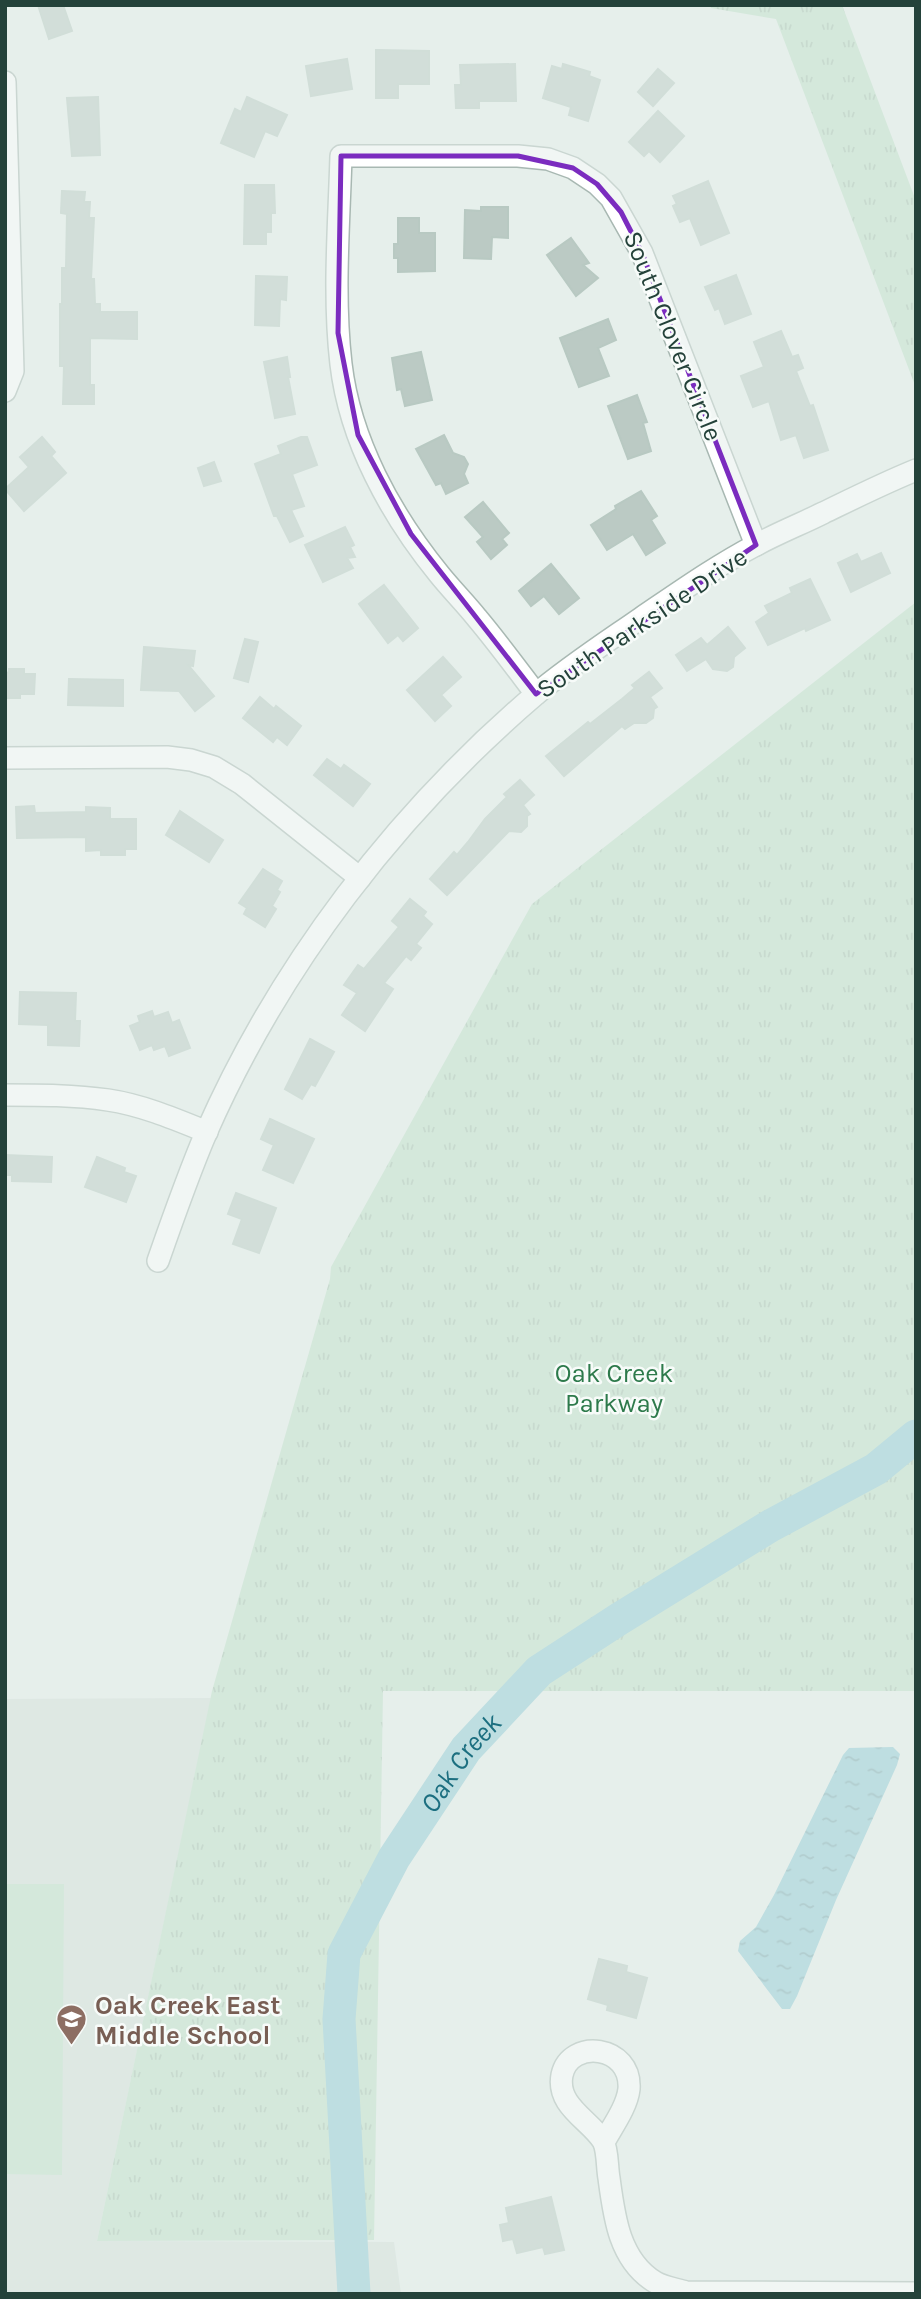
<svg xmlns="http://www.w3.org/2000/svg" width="921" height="2299" font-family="Karla,sans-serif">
<defs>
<pattern id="park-tufts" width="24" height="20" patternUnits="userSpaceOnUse" patternTransform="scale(1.75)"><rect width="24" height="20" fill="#bfe0c8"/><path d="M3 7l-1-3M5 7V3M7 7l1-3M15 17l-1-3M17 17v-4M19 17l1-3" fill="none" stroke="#a4c1ad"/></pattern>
<pattern id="water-ripples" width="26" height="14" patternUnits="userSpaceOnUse" patternTransform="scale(1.75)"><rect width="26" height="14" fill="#8ec9d4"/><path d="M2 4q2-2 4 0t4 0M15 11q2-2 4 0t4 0" fill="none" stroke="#74a5ad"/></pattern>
</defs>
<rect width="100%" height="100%" fill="#e6efeb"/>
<!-- built -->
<polygon fill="#d4dfda" points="211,1698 97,2241 394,2242 401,2294 5,2294 5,1699"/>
<!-- park -->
<g fill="url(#park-tufts)">
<polygon points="710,5 842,5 916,201 916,388 776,19 711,8"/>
<polygon points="916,602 916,1691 383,1691 374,2240 97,2241 212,1691 330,1279 331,1267 532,904"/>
</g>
<!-- pitch -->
<polygon fill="#bfe0c8" points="5,1884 64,1884 62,2175 5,2174"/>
<!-- water -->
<polygon fill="url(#water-ripples)" points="893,1747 900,1754 897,1765 836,1900 797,1996 790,2009 782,2009 738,1951 740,1941 756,1927 774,1895 843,1755 849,1748"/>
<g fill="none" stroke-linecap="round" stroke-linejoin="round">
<!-- river -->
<path stroke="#8ec9d4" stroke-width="33" id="s1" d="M354 2294 339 2019 344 1954 394 1858 466 1749 539 1671 619 1619 770 1526 876 1469 916 1436"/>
</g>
<!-- building -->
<g fill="#bbcac4" stroke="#b8c9c2" stroke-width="2">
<polygon points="38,5 63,5 72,31 49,39"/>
<polygon points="376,50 429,51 429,84 398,84 398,98 376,98"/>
<polygon points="347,59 352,89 311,96 306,66"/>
<polygon points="515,64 516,101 479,101 479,108 456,108 455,85 461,85 460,65"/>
<polygon points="563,64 590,72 589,76 600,80 588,121 569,115 571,107 543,98 552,66 562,69"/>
<polygon points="658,69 674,83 653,106 638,92"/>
<polygon points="98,97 100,155 72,156 67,98"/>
<polygon points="247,97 287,115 277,136 265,131 254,157 221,143 235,109 241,112"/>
<polygon points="658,111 684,136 660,162 649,151 644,156 629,142"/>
<polygon points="708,181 729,233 701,245 690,218 680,222 673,206 677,204 673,196"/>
<polygon points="245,185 274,185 275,213 271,213 271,232 266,232 266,244 244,244"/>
<polygon points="62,191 85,192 84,202 90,202 89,218 94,218 91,279 94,279 95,304 100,304 100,312 137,312 137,339 90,338 90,385 94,385 94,404 63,404 64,366 60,366 60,304 62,304 62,268 66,268 67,214 61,213"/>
<polygon points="481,207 508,207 508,238 492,237 491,259 464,258 465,210 481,211"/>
<polygon points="398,218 419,218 419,233 435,233 435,271 398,272 398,258 394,258 394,244 398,244"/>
<polygon points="571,238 589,263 583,265 598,278 576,296 547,255"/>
<polygon points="736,275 751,314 725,324 719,308 715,310 705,287"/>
<polygon points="256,276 287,277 286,300 280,299 279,326 255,325"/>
<polygon points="608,319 616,340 598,348 609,376 579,387 560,338"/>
<polygon points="781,331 792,357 798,355 803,368 796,371 810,406 813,405 828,450 804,458 796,435 781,440 769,401 753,407 741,376 764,367 754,342"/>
<polygon points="421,352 432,400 405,406 401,389 397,390 392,358"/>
<polygon points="287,357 290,377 288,377 295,414 275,418 264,362"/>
<polygon points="637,395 647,422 643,423 651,451 628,459 608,406"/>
<polygon points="444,435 453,453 464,457 468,464 464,474 468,483 446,494 441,483 436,485 416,449"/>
<polygon points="42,437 55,452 51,456 66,473 24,511 5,489 29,467 20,457"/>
<polygon points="301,437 307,437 317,465 292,474 304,506 291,510 303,536 290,542 277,516 274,516 255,464 281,454 278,446"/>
<polygon points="214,462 221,481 204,486 198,468"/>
<polygon points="641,491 657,516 651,520 665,543 646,555 633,534 607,550 591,525 616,509 615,506"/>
<polygon points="483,502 509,533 502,539 507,545 491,559 477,542 483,537 465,517"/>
<polygon points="345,527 354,545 350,547 355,557 347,558 353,568 323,582 305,545"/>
<polygon points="881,553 890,573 851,592 838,563 857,554 861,562"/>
<polygon points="551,564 579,598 559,614 544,596 531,606 519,591"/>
<polygon points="810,579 830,620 806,631 805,628 768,645 756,622 769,613 765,606 792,593 790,588"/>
<polygon points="384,585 418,628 403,641 398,635 388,643 359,604"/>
<polygon points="728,627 745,648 734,657 733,667 727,671 713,669 706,659 687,671 676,655 701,638 707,645"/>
<polygon points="245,639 258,642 248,682 234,678"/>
<polygon points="144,647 195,651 193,666 188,665 214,696 195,711 179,691 141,690"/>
<polygon points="443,657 461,677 441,695 451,706 435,721 407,690"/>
<polygon points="9,669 24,669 24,674 35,674 34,694 20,694 20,698 5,698 5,672 9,673"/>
<polygon points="649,672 662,688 650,697 657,707 654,709 653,718 646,723 634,723 625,729 622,726 564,776 546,756 588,722 590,724 622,699 635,688 632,685"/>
<polygon points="69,679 123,680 123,706 68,705"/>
<polygon points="260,697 274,709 276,706 301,726 287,745 277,737 273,742 243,718"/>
<polygon points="327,759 341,769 344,765 370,784 353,806 314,775"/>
<polygon points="520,780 534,795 523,805 530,814 527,816 527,826 521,832 509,831 447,895 430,879 454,852 457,855 468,842 485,819 507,797 504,794"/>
<polygon points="34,806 35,813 86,812 86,807 110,808 110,819 136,819 136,849 125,849 125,855 101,855 101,850 86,851 86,837 17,838 16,807"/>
<polygon points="180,811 223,840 209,862 166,835"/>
<polygon points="263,869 282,881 277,890 280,892 272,906 276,909 265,927 244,914 247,908 239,903"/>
<polygon points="410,899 426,912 423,916 432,924 416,944 421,948 411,960 406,956 384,983 393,989 365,1031 342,1015 357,993 344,985 358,965 364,969 399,927 392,921"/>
<polygon points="20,992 76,993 75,1021 80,1021 79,1046 48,1045 48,1025 19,1024"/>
<polygon points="152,1011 154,1017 168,1012 172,1023 179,1020 190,1048 169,1056 165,1046 154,1050 152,1045 140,1050 130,1026 140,1022 138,1016"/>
<polygon points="310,1039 334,1052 315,1086 311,1084 302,1099 285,1089"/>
<polygon points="270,1119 314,1139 293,1183 263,1170 274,1145 261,1139"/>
<polygon points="5,1155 52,1157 51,1182 12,1181 12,1175 5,1175"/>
<polygon points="97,1157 125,1168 124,1172 136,1176 126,1202 85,1187"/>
<polygon points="236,1193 276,1208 259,1253 233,1244 242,1219 228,1214"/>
<polygon points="599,1959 627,1966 626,1972 647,1978 636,2018 607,2010 608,2005 588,1999"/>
<polygon points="551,2197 564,2250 545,2254 543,2247 517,2253 513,2239 503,2241 500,2225 509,2223 506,2208"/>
</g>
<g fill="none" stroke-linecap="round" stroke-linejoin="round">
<defs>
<g id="minor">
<polyline points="5,82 13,371 5,391"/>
<path d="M536 694C517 669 498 643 477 618 465 603 451 589 439 574 391 515 350 441 341 364 333 295 339 225 341 156H518L548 159 573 168 597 184 611 198 642 253 756 545"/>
<polyline points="5,758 167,757 191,760 214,767 242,784 360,878"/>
<path d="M5 1095C40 1095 74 1095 108 1100 142 1105 175 1119 207 1132"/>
<path d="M158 1261C173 1218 188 1175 206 1133 280 965 396 814 535 695 568 667 605 643 641 618 678 593 716 566 756 545 778 533 801 524 823 513 854 498 884 483 916 470"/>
<path d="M604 2142C612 2127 627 2107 629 2089 632 2045 570 2038 562 2075 556 2106 590 2120 603 2141 608 2150 607 2168 609 2178 614 2216 619 2260 655 2282 663 2287 676 2289 686 2292L916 2293"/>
</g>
</defs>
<!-- minor casing -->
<use href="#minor" stroke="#a8b8b2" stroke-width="24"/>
<!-- minor -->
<use href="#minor" stroke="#fff" stroke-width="21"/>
</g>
<!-- marked area -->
<path d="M0 0H921V2299H0ZM341 156H518L573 168 597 184 621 212 642 253 756 545 536 694 411 534 358 435 338 333Z" fill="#e6efeb" fill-opacity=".55" fill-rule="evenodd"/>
<path fill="none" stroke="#7b2cbf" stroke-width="5" stroke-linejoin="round" d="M341 156H518L573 168 597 184 621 212 642 253 756 545 536 694 411 534 358 435 338 333Z"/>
<!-- icons -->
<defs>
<symbol id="school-pin" viewBox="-11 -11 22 30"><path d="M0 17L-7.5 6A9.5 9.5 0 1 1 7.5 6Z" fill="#8d6e63" stroke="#f7fbf9"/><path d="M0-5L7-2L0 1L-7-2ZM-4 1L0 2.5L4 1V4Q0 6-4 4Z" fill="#fff"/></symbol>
</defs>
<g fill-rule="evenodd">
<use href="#school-pin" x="54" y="2002" width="35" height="47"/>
</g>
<g text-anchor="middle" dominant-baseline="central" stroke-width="5" stroke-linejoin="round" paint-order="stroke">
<!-- street labels -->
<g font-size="26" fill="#24423a" stroke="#f7fbf9">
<text transform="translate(673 336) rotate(68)">South Clover Circle</text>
<text transform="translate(642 623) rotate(-34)">South Parkside Drive</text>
</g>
<!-- park labels -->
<g font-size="26" fill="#2d7a4b" stroke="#f7fbf9">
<text x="614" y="1373">Oak Creek<tspan x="614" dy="30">Parkway</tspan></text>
</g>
<!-- education labels -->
<g font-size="26" font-weight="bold" fill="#785e54" stroke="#f7fbf9" text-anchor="start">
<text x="95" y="2005">Oak Creek East<tspan x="95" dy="30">Middle School</tspan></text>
</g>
<!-- water labels -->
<g font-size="28" font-style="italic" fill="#1c6f80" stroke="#f7fbf9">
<text stroke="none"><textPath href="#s1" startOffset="565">Oak Creek</textPath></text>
</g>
</g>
<!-- border -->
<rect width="921" height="2299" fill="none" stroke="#24423a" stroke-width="14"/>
</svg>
